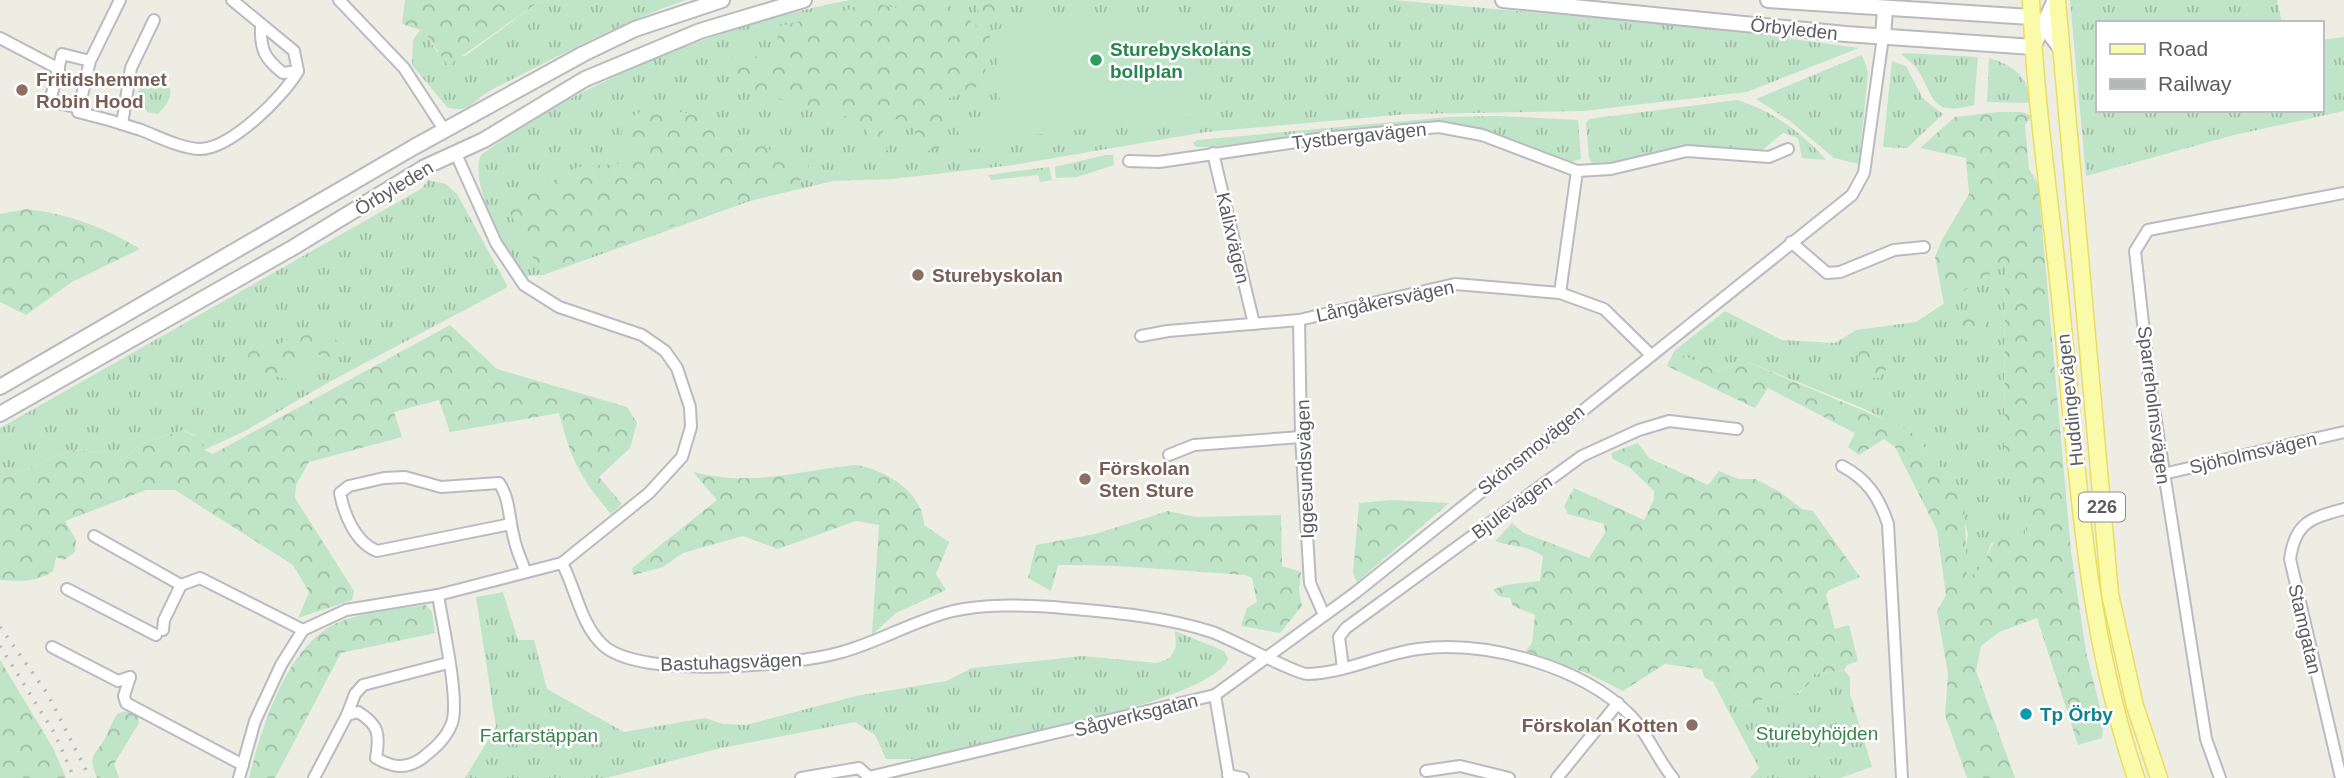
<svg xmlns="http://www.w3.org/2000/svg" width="2344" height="778" font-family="Arial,sans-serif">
<defs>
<pattern id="grass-tufts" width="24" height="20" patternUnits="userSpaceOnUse" patternTransform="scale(1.75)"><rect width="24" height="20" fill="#c0e4c7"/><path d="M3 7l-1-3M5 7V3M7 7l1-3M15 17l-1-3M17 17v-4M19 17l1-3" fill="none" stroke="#9fbca5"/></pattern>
<pattern id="forest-crowns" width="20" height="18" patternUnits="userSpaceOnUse" patternTransform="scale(1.75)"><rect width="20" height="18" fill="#c0e4c7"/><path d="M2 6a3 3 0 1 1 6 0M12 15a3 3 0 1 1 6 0" fill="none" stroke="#9fbca5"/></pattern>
</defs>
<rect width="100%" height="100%" fill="#edede3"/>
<!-- grass -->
<g fill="url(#grass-tufts)">
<path d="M550 0H686C619 23 557 57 493 89 474 98 471 115 447 107L412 65 413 40 420 30 424 31 437 52 465 56 537 3Z"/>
<path d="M850 0H1393L1718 29 1859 48 1747 92 1583 111 1408 114 1206 132 1013 165 892 179 833 181 750 201 543 275 524 276C507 252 468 183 481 155 579 81 729 22 850 0Z"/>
<polygon points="2070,0 2277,0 2282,23 2097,23 2097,110 2321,110 2321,40 2344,37 2344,111 2234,135 2086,176"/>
<path d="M1906 53 1978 57 1974 105C1929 117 1935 96 1917 69 1913 63 1906 59 1901 54Z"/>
<polygon points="1862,55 1868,72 1859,164 1834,158 1790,121 1756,99"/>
<path d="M1989 58C2013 65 2028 76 2031 103L1987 102Z"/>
<polygon points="1892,61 1906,66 1923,99 1943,114 1907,148 1883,147"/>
<path d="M155 73C176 86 174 98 158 114L147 112 137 94 146 75Z"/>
<path d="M1737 100C1769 109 1805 134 1826 160L1802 158 1798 138 1783 133 1761 151 1698 146 1611 165H1593L1589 158 1586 123 1589 119Z"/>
<polygon points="1498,116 1578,120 1581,159 1571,162 1471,128 1434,122 1209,147 1196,147 1193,143 1197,140 1449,117"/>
<polygon points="1105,155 1113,155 1114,165 1077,177 1056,178 1055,167"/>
<polygon points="1049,167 1052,180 1040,182 1038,175 991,180 988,175"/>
<polygon points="428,180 446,184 457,194 507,285 506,288 331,381 245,431 204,450 194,435 183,430 139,445 123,461 115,453 71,450 0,480 0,428 421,189"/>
<polygon points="2005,263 2004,472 2032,494 2025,534 1991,543 1982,569 1967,579 1964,558 1968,534 1951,476 1933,460 1917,437 1865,409 1740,359 1719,372 1674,351 1725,311 1782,340 1835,343 1856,330 1916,322"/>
<path d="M503 592 518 640H534L547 689 624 732 705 718 723 724 746 725 856 696 946 681 972 668 1082 656 1157 663 1170 658 1176 647 1175 631 1224 651 1228 658C1218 701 967 747 919 759H886L875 735 855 722 721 748 606 778H465L496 727 476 597Z"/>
<polygon points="1844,670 1850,677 1850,694 1872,767 1840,778 1750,778 1759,768 1713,682 1728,688 1749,706 1769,695 1776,699 1801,692 1814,674"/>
</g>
<!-- forest -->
<g fill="url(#forest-crowns)">
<polygon points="405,0 550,0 537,3 448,66 424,31 402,24"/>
<polygon points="978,0 1021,0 996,8 990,20 990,57 980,85 945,100 941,147 928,151 915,141 915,126 898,119 881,121 887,151 876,149 860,120 746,91 732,78 724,61 739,54 773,59 782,51 777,39 780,26 875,3 895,8 914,2 954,7 979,28"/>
<polygon points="648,107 699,115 722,132 760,142 771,151 785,156 800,154 809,166 802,179 789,188 729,206 541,273 508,209 517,196 555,180 578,167 625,163 636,154 621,133 630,118"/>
<path d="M1998 112H2022L2032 116 2025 125 2029 169 2038 183 2071 551 2086 652 2103 719 2102 738 2078 745 2037 618 1999 632 1981 646 1976 671 2015 778H1967L1945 715 1948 674 1937 611 1946 595 1937 530 1895 447 1884 439 1859 455 1848 447 1855 433 1768 388 1755 408 1667 366 1674 351 1719 372 1740 359 1905 428 1917 437 1933 460 1951 476 1964 496 1967 578C1994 565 1980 546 2010 529L2025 534 2031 494 2004 473 2005 264 1944 304 1935 257 1942 240 1969 194 1966 158 1920 148 1955 117Z"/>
<path d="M27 209C68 214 105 227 140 249L72 282 26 315 0 302V214Z"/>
<path d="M1970 309 1985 315 1986 326 1980 340C1967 344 1961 340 1951 331L1957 318Z"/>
<path d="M450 325 497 369 627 407 637 423 630 448 599 477 622 504 611 514C578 474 572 462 559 413L450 432 439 400 394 412 402 437 309 462 296 485 295 498 354 591 352 600 298 618 309 592 293 565 175 490H146L65 521 76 540 75 552 64 560 56 557 53 571C35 583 21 581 0 580V480L71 450 115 453 123 461 139 445 183 430 201 440 204 450 213 454Z"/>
<polygon points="304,331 335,339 342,346 335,358 316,354 295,375 285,379 246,367 247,355 255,348 279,344"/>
<polygon points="1868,340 1886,357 1887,369 1878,378 1867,378 1858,367 1859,351"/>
<path d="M1638 443 1649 458 1708 485 1719 471 1738 479H1755L1780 492 1802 509 1813 511 1860 577 1829 590 1826 595 1835 629 1849 625 1858 661 1847 665 1844 670 1814 674C1807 692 1794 695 1776 699L1769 696 1749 706 1728 688 1705 678 1701 669 1665 664 1623 691 1589 674 1526 651 1532 643 1535 615 1513 606 1510 598 1499 596 1493 590 1505 585 1540 581 1543 556C1524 544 1515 548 1495 541L1512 523 1524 533 1589 558 1605 533 1604 524 1568 514 1564 506 1574 488 1644 520 1654 499V491L1629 467 1613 459 1611 453Z"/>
<path d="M855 465C885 469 923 492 924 525L949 542 936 574 946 590 896 613 872 635 879 525 856 521 778 549 743 536 683 553 663 567 633 575 632 568 717 500 693 472C754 487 795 471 855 465Z"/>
<polygon points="1393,500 1449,503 1357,582 1353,573 1359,503"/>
<path d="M1168 511 1195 517 1281 515 1282 566 1301 572 1299 591 1302 606 1280 633 1241 626 1247 608 1257 602 1252 578 1246 575C1183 571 1121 564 1058 565L1051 591 1028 578 1036 545 1095 534Z"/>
<path d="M426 605 432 612 435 633 341 653 275 778H249C262 728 286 646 337 623 364 611 397 609 426 605Z"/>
<polygon points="0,660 53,748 66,778 0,778"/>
<path d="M129 711 138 715 139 723 114 764 119 778H97C87 753 95 757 105 738 110 729 112 721 118 713Z"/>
</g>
<!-- pitch -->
<polygon fill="#c0e4c7" points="1170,11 1190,14 1198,116 1015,137 996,147 960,150 957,119 992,116 1000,105 994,30 1037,21"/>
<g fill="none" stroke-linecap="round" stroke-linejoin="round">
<defs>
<g id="street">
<path d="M232 0 294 51 298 71 283 73C265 59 260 50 261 26"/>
<polyline points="339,0 404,68 445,131"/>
<polyline points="0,38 59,69"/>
<polyline points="90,61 62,54 50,101 79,108 90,61 120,0"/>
<path d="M78 112C99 117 120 123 141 130 159 137 178 147 198 149 229 151 284 96 298 71"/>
<polyline points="122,124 131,68 154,20"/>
<polyline points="1213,153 1254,324"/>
<polyline points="1129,161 1159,162 1324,138 1439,127 1482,135 1577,171 1611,169 1687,151 1769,157 1788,149"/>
<polyline points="1791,242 1827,273 1840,272 1894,250 1924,247"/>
<polyline points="1560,293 1577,171"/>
<polyline points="1299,320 1301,437 1310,583 1324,615"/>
<polyline points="1141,336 1168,331 1299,320 1455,284 1560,293 1604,309 1651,355"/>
<polyline points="1169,455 1194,445 1301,437"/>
<path d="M1842 466C1867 479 1879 497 1888 524L1902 778"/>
<polyline points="2163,474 2344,432"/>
<path d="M511 524 377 551C356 543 344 515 340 493L349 486 384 478 405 477 441 487 499 483C510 498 509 521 514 538 516 550 522 561 525 571"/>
<polyline points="94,536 181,585"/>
<path d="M562 563C576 589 581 626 604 646 642 679 794 666 842 652 879 642 915 620 953 611 985 604 1019 605 1052 607 1106 612 1160 615 1212 632 1230 638 1297 675 1308 674 1345 673 1381 654 1418 649 1486 640 1582 666 1631 716 1649 735 1657 759 1673 778"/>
<polyline points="67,589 156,635"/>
<polyline points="163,630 164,620 181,585 200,578 303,630"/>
<polyline points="52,647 118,681 130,677"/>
<polyline points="1343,668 1339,637 1346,628 1582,456 1639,430 1669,421 1737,429"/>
<polyline points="130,677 124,696 126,703 243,765"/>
<polyline points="1215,695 1229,778"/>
<polyline points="347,715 355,694 363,685 448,663"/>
<polyline points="1426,771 1460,766 1509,778"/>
<polyline points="1228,775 1243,778"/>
<polyline points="239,778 255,721 281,665 303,630 346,610 438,595 562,563 649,493 682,457 691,427 690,407 677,368 665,351 642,335 559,307 524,285 496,243 456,154"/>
<path d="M314 778 347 715 358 712C379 725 380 734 376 758 392 767 404 770 421 759 434 749 446 739 452 723 460 700 442 622 438 595"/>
<polyline points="801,778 859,768 869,777 1215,695 1355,593 1852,195 1864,173 1883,37"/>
<polyline points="1557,778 1618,703"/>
<polyline points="2220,778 2206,739 2149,377 2135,251 2148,230 2344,193"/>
<path d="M2341 778 2290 559C2295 522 2311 518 2344 509"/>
</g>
<g id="secondary">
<polyline points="1503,0 1846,34 2033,47 2055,0"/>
<polyline points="1768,0 2031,17 2044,26 2059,46"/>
<polyline points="1883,37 1885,9"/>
<polyline points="0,387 414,147 583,54 635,29 722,0"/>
<polyline points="0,414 294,247 425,167 484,140 585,79 700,31 804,0"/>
</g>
<g id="primary">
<path d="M2031 0C2035 106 2052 212 2062 317 2078 475 2085 627 2136 778"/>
<polyline points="2057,0 2110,594 2135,706 2159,778"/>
</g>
</defs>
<!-- street casing -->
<use href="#street" stroke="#babbc1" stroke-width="14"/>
<!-- secondary casing -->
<use href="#secondary" stroke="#b8bac0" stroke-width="18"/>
<!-- primary casing -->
<use href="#primary" stroke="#ebdd5e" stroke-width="19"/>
<!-- street -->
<use href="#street" stroke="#fff" stroke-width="10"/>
<!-- secondary -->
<use href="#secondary" stroke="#fff" stroke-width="14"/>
<!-- primary -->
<use href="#primary" stroke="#f9fba9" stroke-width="16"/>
<!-- rail -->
<g stroke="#b5b6b6" stroke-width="3.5" stroke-dasharray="2 9" stroke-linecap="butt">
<polyline points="0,627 47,693 90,778"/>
<polyline points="0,646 55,734 74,778"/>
</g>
</g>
<!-- markers -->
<circle fill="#2e9e5b" stroke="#fff" stroke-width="2.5" cx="1096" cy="60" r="7"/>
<g fill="#8d6e63" stroke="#fff" stroke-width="2.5">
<circle cx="22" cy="90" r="7"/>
<circle cx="918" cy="275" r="7"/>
<circle cx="1085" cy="479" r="7"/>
<circle cx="1692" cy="725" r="7"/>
</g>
<circle fill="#0f9aa8" stroke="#fff" stroke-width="2.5" cx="2026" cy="714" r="7"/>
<g text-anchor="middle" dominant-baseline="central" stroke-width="5" stroke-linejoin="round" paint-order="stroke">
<!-- shield labels -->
<rect fill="#fff" stroke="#8c8e92" stroke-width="2" x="2079" y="492.5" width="46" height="29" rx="5"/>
<g font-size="18" font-weight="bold" fill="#5b5d63">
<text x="2102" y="507">226</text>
</g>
<!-- street labels -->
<g font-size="19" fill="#5b5d63" stroke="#fff">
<text transform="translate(1794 29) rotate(6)">Örbyleden</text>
<text transform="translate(1359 136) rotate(-6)">Tystbergavägen</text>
<text transform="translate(394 188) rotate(-31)">Örbyleden</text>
<text transform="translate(1233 238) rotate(77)">Kalixvägen</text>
<text transform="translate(1385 301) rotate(-12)">Långåkersvägen</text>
<text transform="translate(2070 400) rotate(-96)">Huddingevägen</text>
<text transform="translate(2154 405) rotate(83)">Sparreholmsvägen</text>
<text transform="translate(1531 450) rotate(-39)">Skönsmovägen</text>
<text transform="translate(2253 453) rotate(-13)">Sjöholmsvägen</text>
<text transform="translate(1305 469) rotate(-92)">Iggesundsvägen</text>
<text transform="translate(1512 507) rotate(-36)">Bjulevägen</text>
<text transform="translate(2305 629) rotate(77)">Stamgatan</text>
<text transform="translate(731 662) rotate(-2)">Bastuhagsvägen</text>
<text transform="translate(1136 715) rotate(-14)">Sågverksgatan</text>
</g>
<!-- leisure labels -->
<g font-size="19" font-weight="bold" fill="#27864d" stroke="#fff" text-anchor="start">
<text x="1110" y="49">Sturebyskolans<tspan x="1110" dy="22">bollplan</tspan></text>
</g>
<!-- education labels -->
<g font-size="19" font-weight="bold" fill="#785e54" stroke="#fff" text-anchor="start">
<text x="36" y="79">Fritidshemmet<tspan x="36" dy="22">Robin Hood</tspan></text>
<text x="932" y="275">Sturebyskolan</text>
<text x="1099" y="468">Förskolan<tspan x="1099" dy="22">Sten Sture</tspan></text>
<text x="1678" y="725" text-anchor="end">Förskolan Kotten</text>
</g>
<!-- culture labels -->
<g font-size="19" font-weight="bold" fill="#0d838f" stroke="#fff" text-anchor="start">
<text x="2040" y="714">Tp Örby</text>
</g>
<!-- park labels -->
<g font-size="19" fill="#39844a" stroke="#fff">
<text x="1817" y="733">Sturebyhöjden</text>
<text x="539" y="735">Farfarstäppan</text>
</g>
</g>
<!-- legend -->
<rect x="2096" y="21" width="228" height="91" fill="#ffffff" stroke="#bdbec1" stroke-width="2"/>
<rect x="2110" y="44" width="35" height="10" fill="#f9fba9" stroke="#bdbec1" stroke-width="2"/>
<text x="2158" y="56" font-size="21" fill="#5b5d63">Road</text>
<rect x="2110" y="79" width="35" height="10" fill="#b5b6b6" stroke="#bdbec1" stroke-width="2"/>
<text x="2158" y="91" font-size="21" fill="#5b5d63">Railway</text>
</svg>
